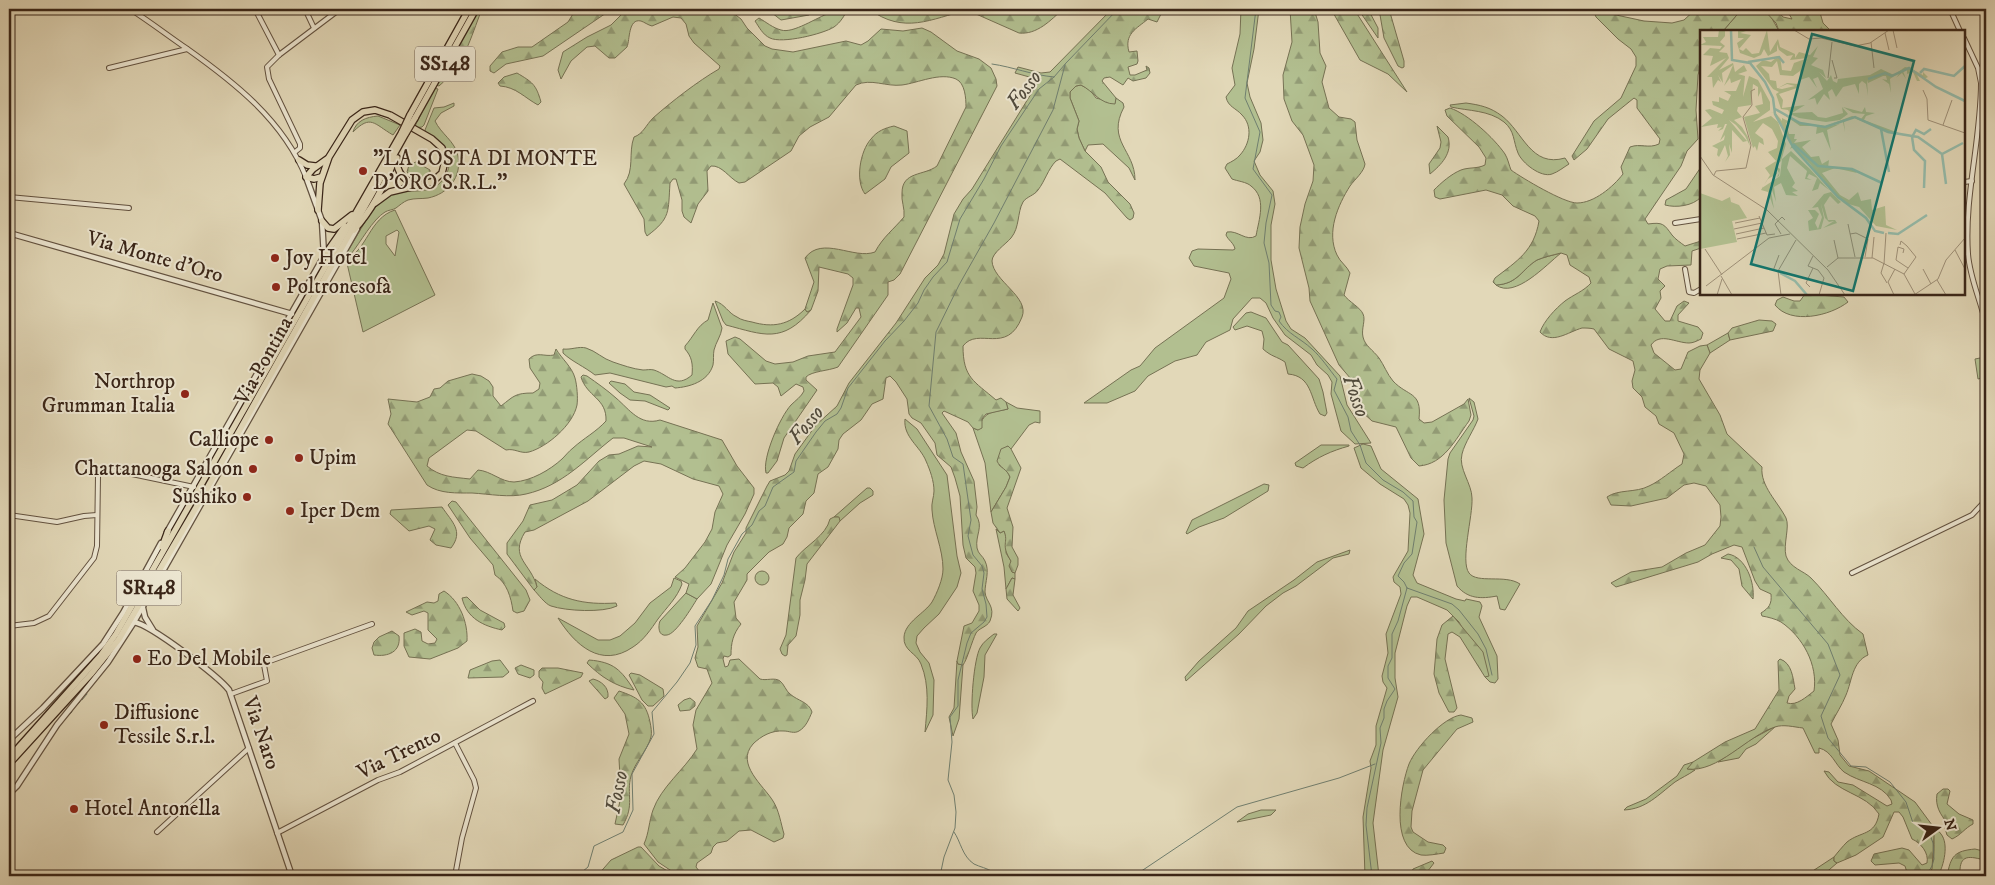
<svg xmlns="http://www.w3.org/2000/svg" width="1995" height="885" font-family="'IM FELL DW Pica',serif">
<defs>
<pattern id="forest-firs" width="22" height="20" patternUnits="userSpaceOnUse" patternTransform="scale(1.25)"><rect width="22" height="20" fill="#b2bf90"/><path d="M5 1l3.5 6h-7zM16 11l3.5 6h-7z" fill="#929b75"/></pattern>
</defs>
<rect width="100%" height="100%" fill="#e2d8b8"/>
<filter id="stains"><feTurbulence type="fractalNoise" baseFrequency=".004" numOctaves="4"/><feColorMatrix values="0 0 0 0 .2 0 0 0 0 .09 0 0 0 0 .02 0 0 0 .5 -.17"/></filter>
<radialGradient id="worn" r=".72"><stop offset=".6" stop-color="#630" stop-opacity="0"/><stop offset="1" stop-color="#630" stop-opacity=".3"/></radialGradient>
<!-- grass -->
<g fill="#b2bf90" stroke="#767254" fill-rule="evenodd">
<path d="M1241 9H1259L1254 49 1247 83 1250 97 1261 123 1263 140 1260 152 1254 161 1260 175 1273 191 1275 204 1271 225V260L1276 289 1286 321 1291 329 1305 338 1340 376 1347 405 1371 443 1355 444 1341 431 1331 394 1332 382 1328 375 1317 365 1311 355 1285 335 1273 318 1266 303 1260 298H1252L1233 319 1230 330 1206 342 1197 355 1175 361 1148 376 1135 391 1107 403H1084L1131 370 1140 366 1155 348 1224 298 1231 279 1229 273 1194 266 1189 258 1192 251 1198 249 1233 250 1235 249C1234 243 1228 240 1226 235L1227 232C1238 230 1246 242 1256 236 1259 219 1267 198 1251 186 1247 182 1237 181 1232 179L1225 168 1227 164C1231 162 1237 159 1240 155 1250 144 1253 126 1242 115 1236 108 1228 107 1226 97L1235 85 1232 68 1240 34Z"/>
<polygon points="1742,9 1763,9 1770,15 1779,31 1723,31"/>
<path d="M1081 85 1090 90 1096 98 1115 103 1116 98 1123 103 1124 107C1106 141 1135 150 1135 180L1129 168 1103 144 1088 145 1085 151 1079 138 1077 129 1079 121 1070 98V92L1076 86Z"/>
<polygon points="434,88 438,89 424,125 422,127 414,128"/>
<path d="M454 103V106L441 113 435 121C441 134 455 141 458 156 462 177 448 194 428 198 421 199 415 198 408 200 403 202 400 205 396 208 393 210 388 210 385 212 373 219 360 243 351 254H349L347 252C357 237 372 205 388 196 400 189 417 193 430 189 446 184 456 161 444 148 439 142 432 138 426 133L425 130 434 108 444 107Z"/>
<path d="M1466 103C1480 105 1490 107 1502 116 1523 132 1531 168 1565 158L1569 164C1564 167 1558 172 1552 174 1541 178 1522 163 1518 153 1513 141 1515 131 1504 122 1489 110 1468 111 1451 107L1450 105Z"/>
<path d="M378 116 400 125 393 135C374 124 371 114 353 132 356 121 366 117 378 116Z"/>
<path d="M395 210 435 295 363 332 346 259C367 251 369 218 395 210ZM397 230 399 232 395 256 386 244V236Z"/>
<path d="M1561 253C1546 265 1515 299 1496 285 1518 284 1522 269 1537 260 1544 257 1553 255 1561 253Z"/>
<path d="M715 301C725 304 728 313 737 317 741 320 747 321 752 322 773 328 789 325 805 309L807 312 811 310C782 344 764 335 726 325L723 321Z"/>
<path d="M713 303 722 328C721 336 716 342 714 350 713 355 714 360 713 365 708 382 689 387 675 388L672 386 666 387 610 373 595 375C585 367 571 361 563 353V349C571 350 579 346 586 348 596 351 603 359 613 362 622 365 633 369 643 370 647 370 650 369 654 370 669 375 676 389 692 375 693 364 692 357 685 349V346C694 336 697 326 708 320Z"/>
<path d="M1251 312 1266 318 1282 342 1288 345 1319 379 1323 392 1327 413 1325 416 1320 414C1310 398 1312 376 1288 374L1285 362C1276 356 1272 357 1263 349L1264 339 1262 331 1247 326 1235 330 1233 327 1246 313Z"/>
<polygon points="1728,333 1730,340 1710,353 1707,345"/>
<polygon points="1985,357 1986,377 1978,379 1975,359"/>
<polygon points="611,381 625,384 634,392 650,395 670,408 668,410 645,401 630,400 620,393 609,383"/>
<path d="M1469 398 1474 402 1478 419C1474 430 1465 442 1462 454 1458 468 1472 484 1472 498 1473 516 1460 561 1469 573 1477 584 1505 574 1520 584L1505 610 1500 609 1497 596C1481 599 1468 599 1457 586L1446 543 1444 500 1448 459 1450 453 1473 420 1474 416Z"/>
<path d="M1006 402 1017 408 1040 411V423L1035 422 1029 425 1011 449 1007 446 999 465 1007 471 1010 477 1006 487 991 512 985 463 973 428 978 430C984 411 990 413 1008 409Z"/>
<path d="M905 419 917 429 947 475 957 556 961 573 957 587 939 614 924 628 917 636 916 643 920 652 929 663 934 680 933 715 925 732C927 709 930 686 921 664 917 653 903 651 904 637 905 622 925 613 932 602 937 593 943 579 943 569 943 549 933 529 932 510 931 503 934 497 934 491 934 481 930 470 926 461 920 446 903 437 905 419Z"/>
<polygon points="1363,444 1371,446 1381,469 1418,499 1424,534 1413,575 1417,583 1456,599 1465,601 1466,599 1480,602 1482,606 1479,617 1497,656 1498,679 1495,683 1490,682 1485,677 1488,676 1459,622 1447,610 1417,597 1411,597 1407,606 1395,653 1395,678 1398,697 1383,750 1373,823 1379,876 1365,876 1363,817 1371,768 1370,761 1376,745 1376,726 1387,688 1383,682 1382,676 1388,653 1386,634 1401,594 1400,587 1394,582 1393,577 1408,551 1410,513 1408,505 1404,499 1380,484 1361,468 1354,448"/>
<path d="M1321 445H1349V446C1331 451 1318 457 1303 468L1296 466 1295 463Z"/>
<polygon points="1264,484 1269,485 1268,491 1224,518 1199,527 1187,534 1186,533 1192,520"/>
<polygon points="867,488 870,488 873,491 873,495 860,503 840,521 838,517 834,517"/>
<polygon points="996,529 1000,533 1004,531 1007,538 1006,553 1011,561 1012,572 1015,573 1015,579 1012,578 1006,589 1004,567"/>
<polygon points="1350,550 1349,554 1333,558 1296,586 1283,593 1266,606 1239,634 1186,681 1185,677 1199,661 1236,628 1248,611 1294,580 1317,562"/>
<path d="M674 578 681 581 682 584C677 598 667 607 658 619 651 629 644 640 633 647 601 669 575 645 558 618L598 640H610L620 636 635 623 650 603 671 587Z"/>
<path d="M535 579C560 600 584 605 616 603L617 606C603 613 566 611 551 606 545 604 538 594 534 590L537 587Z"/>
<path d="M686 593 697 599C692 607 676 634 667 635 658 637 658 626 660 621Z"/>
<path d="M994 634H997L985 655 984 677 977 713 973 719C970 706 974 659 980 648 983 642 989 638 994 634Z"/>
<polygon points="957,661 958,664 963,665 959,719 953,736 949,717 954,708"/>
<polygon points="1776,726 1756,744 1746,749 1739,758 1718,762 1748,741"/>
<path d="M1693 762 1688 769 1695 770C1688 775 1681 778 1675 782 1658 795 1646 809 1624 810L1627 807 1646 799 1677 776 1684 765Z"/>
<polygon points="1261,810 1276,810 1271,815 1237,822 1248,814"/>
<path d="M1932 825C1935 828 1939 831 1941 834 1949 844 1944 865 1938 876H1927C1936 863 1935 841 1932 825Z"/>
<polygon points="1834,857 1834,861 1837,863 1822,876 1805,876"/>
</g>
<!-- forest -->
<g fill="url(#forest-firs)" stroke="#767254">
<path d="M482 9C470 39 465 64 439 86L436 85 479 10Z"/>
<polygon points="576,9 612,9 543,56 506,64 494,73 490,71 490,66 502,52 518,47 532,47 568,22"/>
<path d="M627 9H728L741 19 747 28 765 46 772 49 793 52 846 41 861 45 868 41 881 29 903 31 922 28 931 32 957 51 979 59 991 68 996 79 997 86 900 274 894 280 888 282V295L838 367C828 371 812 371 806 377V380L817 390 784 438 777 461 768 473H766C762 458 780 417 791 405 796 400 801 397 804 391L803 387 796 384 781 396 778 387 773 383 755 384 728 354 726 341 735 337 740 339 766 361 775 364 793 362 808 356 835 352 861 317 859 308H856L847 323 837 332V329L853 285V278L848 274 819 267 818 291 811 310 807 312 805 309 814 282 805 258C822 235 854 260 875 252 883 237 893 230 904 217 905 208 901 201 902 193 902 171 924 176 937 166L966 107C966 98 965 83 956 79 940 72 918 83 902 85 886 87 871 78 856 85L829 117 810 127 799 136 791 151 745 182 739 183C729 178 722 165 711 166L707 171 708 191 698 204 691 223 684 217 682 211V200L676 179H673L670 183C668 212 671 218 647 236L645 232 644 219 624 184C635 170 628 153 634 137 643 134 646 125 653 118 671 102 698 81 719 69L720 66 694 43 689 36 686 24 681 18 673 17 652 26C648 25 644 22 641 21 628 18 630 40 627 47L615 58H609L595 46 587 47 571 61 561 79 558 70 563 52 587 37 611 25Z"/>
<polygon points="767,9 816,9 809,15 781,20"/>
<path d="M833 9H848C844 16 841 22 834 27 823 34 782 44 770 38 763 35 759 27 755 21L759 18C766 22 773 28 781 30 793 34 817 17 830 13Z"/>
<path d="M869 9H1063C1051 20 1037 35 1019 33L967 10C931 19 904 35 869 9Z"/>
<path d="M1112 9H1170L1161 14 1157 22 1148 19C1136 29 1124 34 1129 52L1137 51 1138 61 1137 64 1128 67 1130 75H1135L1147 70 1146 66 1149 68 1150 73 1146 78 1133 81 1128 78 1123 85 1110 77 1104 78 1102 81 1116 98 1115 104C1100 104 1093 91 1081 85L1076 86 1070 92V98L1079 121 1077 129 1079 138 1085 151 1101 167 1108 182 1130 204 1134 213 1133 218 1130 220 1127 218 1105 193 1060 159 1056 161C1048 169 1045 181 1038 190 1035 195 1026 197 1023 202 1017 213 1020 227 1011 238 1006 244 992 253 992 261 993 281 1030 297 1022 317 1007 356 978 326 963 346 963 378 974 381 996 400L1001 398 1006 402 1008 409 986 414 982 419V428L978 430 973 428 968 422 944 411 942 413 956 433 961 452 974 481 977 507 976 515C984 527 975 535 977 548 978 554 983 556 985 561 990 571 985 582 985 592 986 603 996 606 990 621 987 627 979 628 976 633 972 641 967 660 963 665L958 664 957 661 964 626 972 623 979 611V605L973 591 976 573 975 567 966 558 963 545 960 496 955 478 951 467 937 455 935 443 921 423 912 418 909 414 907 399 896 382 890 376 886 378 883 399 872 404 861 420 843 434 839 440 838 449 828 467 818 474 814 493 806 501 803 514 789 528 787 537 783 544 769 552 747 574V580L734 602 736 618 741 624C733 634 731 643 731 655L728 657 724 656 723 659 725 667 728 666 730 660 739 659 760 679C766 681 775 677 780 681 784 684 786 691 790 694 798 701 809 702 812 712 809 719 806 727 799 731 794 734 789 731 784 731 772 730 761 736 753 744 735 764 764 786 773 801 779 810 781 824 784 834L783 838 774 842 751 830 739 831 727 841 717 843 713 847 711 853 697 863 696 867 703 876H679L658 862 644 844C649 833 649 821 653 810 661 787 684 770 697 749L693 725 696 710 712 683 707 669 698 667 695 658 698 647 697 626 722 583 734 552 746 533V528L767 486 770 481 785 475 789 471 795 454 816 425 837 406 849 383 896 323 925 278 938 265 944 254 954 214 963 199 972 189 1036 86V81L1033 78 1015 73 1018 67 1041 73 1050 72Z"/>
<path d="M1290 9H1314L1318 22 1320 53 1326 66 1322 82 1329 108 1339 117 1351 119 1355 122 1357 140 1365 164C1364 172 1355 179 1350 186 1338 205 1326 232 1337 255 1340 262 1347 266 1350 273L1344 295C1348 301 1361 308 1363 314 1366 320 1361 329 1363 337 1365 346 1373 350 1379 358 1384 365 1387 374 1393 381 1408 397 1422 391 1419 419L1424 423 1432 422 1464 404 1468 399 1471 415 1469 421C1455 440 1444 464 1419 466L1411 458 1396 427 1372 421 1361 411 1357 386 1339 365 1310 301 1309 288 1299 248 1300 227 1305 204 1313 181 1314 165 1303 135 1292 121 1284 99 1283 75 1292 42Z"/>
<polygon points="1331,9 1354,9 1407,92 1388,74 1360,60"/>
<polygon points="1358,9 1368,9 1378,28 1378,38"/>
<polygon points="1379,9 1389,9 1404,61 1404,67 1402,68 1398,66 1384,38"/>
<polygon points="1596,9 1668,9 1649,14 1619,12 1605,13"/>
<path d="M1696 9H1742L1723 31H1701V63L1698 75 1696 110 1698 139 1687 151 1681 166 1645 219 1648 224C1663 222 1664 224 1672 235 1675 239 1681 243 1685 246L1701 241V248L1692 251 1691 265 1667 266 1660 269 1658 279 1665 286 1660 291 1661 298 1655 309 1665 321H1670L1677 306 1684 301 1689 303 1678 315V321L1698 327 1703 333 1701 339C1697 341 1693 343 1689 343 1676 343 1660 332 1651 345L1654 353 1675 370 1681 369 1688 352 1700 346 1707 345 1710 353 1700 370 1699 379 1720 415 1727 434 1762 467C1760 486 1778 502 1786 518 1790 527 1783 544 1786 556 1790 568 1804 571 1811 578 1830 597 1842 619 1863 634L1868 655C1852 662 1852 681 1846 695 1842 705 1836 714 1831 724L1838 740 1840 755 1849 766 1869 771 1915 802 1932 825 1934 836 1932 869 1927 876H1908L1905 866 1899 863 1875 865 1871 861 1874 854 1902 848 1909 850 1922 865 1927 863C1929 853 1921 843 1912 839L1903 817 1899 812H1894L1883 837 1856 855 1837 863 1834 861V857C1838 852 1843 846 1847 842 1861 831 1875 836 1879 814 1866 793 1835 793 1824 771L1829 772 1838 782 1853 785 1887 806 1892 804 1891 800C1881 783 1860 783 1844 772 1835 765 1832 751 1819 748V753H1815L1803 728C1794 727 1783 724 1775 727 1747 736 1718 773 1687 769L1693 762 1725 742 1755 729 1779 690 1778 661 1780 659C1792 663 1793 678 1795 689L1789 696 1787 703C1797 706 1806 697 1814 691 1818 665 1803 637 1781 622 1776 619 1768 617 1762 616L1761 613C1769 608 1772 604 1771 594L1760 589 1755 581 1742 547 1734 545 1712 554 1698 562 1616 587 1611 583 1631 572 1662 567 1686 553 1705 545 1720 526 1721 517 1720 505 1706 486 1694 483 1684 485 1667 498 1631 506 1611 505 1607 497C1618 489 1636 493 1649 486 1660 481 1671 471 1682 464L1684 454 1674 433 1659 424 1656 416 1645 407 1642 397 1633 388 1632 381 1635 370 1633 361 1609 349 1594 329C1590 328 1586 328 1582 328 1568 332 1552 345 1540 332 1544 321 1555 309 1565 301 1573 295 1584 291 1591 283L1589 277 1570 265 1567 255 1561 253C1553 255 1544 257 1537 260 1522 269 1518 284 1496 285L1493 282 1495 278C1517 261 1534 251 1539 221L1535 216 1513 206 1502 195 1486 190 1440 199 1435 197 1434 190C1441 183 1451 174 1461 170 1469 167 1477 169 1485 165L1486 158 1479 147 1447 116 1445 110 1450 108C1468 114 1494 138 1505 154 1508 159 1509 165 1511 170 1522 178 1564 203 1577 203 1594 203 1613 187 1623 174L1621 167 1630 147C1641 143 1648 149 1659 144L1660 139 1637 108V100L1634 98 1608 119 1587 149 1574 160 1572 156 1594 121 1621 98 1636 66V57L1631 49 1618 39 1596 17 1593 10 1644 21 1672 23 1684 20Z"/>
<polygon points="1763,9 1776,9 1783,17 1792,19 1786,9 1819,9 1823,23 1831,31 1779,31 1776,23"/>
<path d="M517 73C532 82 536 84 541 102L538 105C525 98 516 87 500 86L498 83 504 77Z"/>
<path d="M894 126 907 131 909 153 891 167 885 179 865 194C855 181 860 151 871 139 877 131 885 128 894 126Z"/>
<path d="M1437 126 1448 137C1453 153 1441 165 1430 174L1429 164 1440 148 1441 142Z"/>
<polygon points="416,162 430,170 430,179 425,181 414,180 407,172 409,165"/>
<path d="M1701 167V197C1693 206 1676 208 1665 205L1666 200 1686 189Z"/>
<path d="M1805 294 1844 297 1848 302C1830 316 1791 325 1775 305L1777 300 1783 297 1794 301H1800Z"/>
<polygon points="1759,320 1772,321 1776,324 1773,331 1730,340 1728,333 1732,328"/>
<path d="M556 349C562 359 572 367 575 378 577 385 578 398 577 405 573 425 547 447 529 452 520 454 515 448 506 450L476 431 467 430 429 458 427 466C440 477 453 477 470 479L478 470C491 471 501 482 514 482 531 481 550 470 562 459 566 455 569 451 573 448 584 438 596 432 606 421 607 398 587 397 581 377L583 375 587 376C597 383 607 390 616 398 630 410 640 426 660 420L722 440 737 466 754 488V494L745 514 727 545 711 584 697 599 686 593 689 584 675 577 685 568 705 542 712 529 715 512 723 494 719 486 693 479 661 464 644 461 634 466 588 501 534 530 525 532C509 558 531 563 537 587L534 590 507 554V543L523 521 530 505 552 500 577 485 599 461 609 455 619 454 638 446 652 447 624 438H613C586 459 562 486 526 494 510 498 489 494 472 493 457 493 440 494 427 485L388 424 391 414 388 399 417 402 430 397 434 389 440 388 448 381 472 374 481 376 489 381 493 387V396L501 406C514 396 515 393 533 393L539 389 540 383 530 368 529 359C537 351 544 357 554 355Z"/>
<path d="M1008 446 1011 449 1021 468 1007 508 1013 527 1012 547 1018 558V565L1015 573 1012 572 1009 566 1011 561C1000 544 1009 543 1004 531L1000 533 993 523 991 512 1006 487 1010 477C1007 469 1000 468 997 461L1001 449Z"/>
<path d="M452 501 456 502 526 590 530 600 524 611 517 613 513 611C511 597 507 583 495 575L493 565 470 538 448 505Z"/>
<path d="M442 507C452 522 464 531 451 548L436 545 430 540 435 529 429 526 409 531 390 514 391 510Z"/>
<path d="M834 517H839L840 521 807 564 805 580 800 600V615L796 636 788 645 787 655 785 656 782 654 780 649 786 635 796 558C806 545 826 536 830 519Z"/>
<path d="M1728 554C1746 557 1755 583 1753 599L1742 586 1739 569 1731 560 1721 558Z"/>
<circle cx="762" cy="578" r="7"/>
<polygon points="1012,578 1015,579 1013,595 1020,608 1018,611 1007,599 1006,589"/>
<path d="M444 591C460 601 468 623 467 641L458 648 430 659 409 657 404 646V633L415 629 421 632 422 641 428 644 435 643 437 639 428 630V613L424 611 412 615 406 612 427 602 434 603 438 601 439 594Z"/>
<path d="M467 597 480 610 504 623 505 627 502 630C484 626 467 619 462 598Z"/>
<polygon points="1453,616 1483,652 1489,676 1485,677 1460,637 1452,632 1448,634 1445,659 1457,708 1454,712 1449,712 1439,693 1434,674 1437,639 1442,625"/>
<path d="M392 631 399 636C401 652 388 657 374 655L372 648 374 642 379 637Z"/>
<polygon points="500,660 509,672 503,677 468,678 470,670 492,661"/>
<path d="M589 660C614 662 621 670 634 690 615 686 601 677 587 663Z"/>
<polygon points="521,665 534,670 534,675 530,678 518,674 515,668"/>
<polygon points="542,668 558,668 583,673 581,677 545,694 542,688 543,682 539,677 539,671"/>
<polygon points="631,673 640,675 663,689 664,696 653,706 648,706 642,700 629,675"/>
<path d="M593 679C601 681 609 687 608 697L605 699 589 681Z"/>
<path d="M619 691C637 697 646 702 650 722 651 727 652 732 651 737 647 751 635 762 631 776 626 795 635 804 623 825L615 824 623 787 620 777 619 759 629 734 625 714 614 698Z"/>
<polygon points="690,698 695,702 695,706 690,710 680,711 678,705 684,700"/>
<path d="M1461 715 1472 718 1473 722 1457 729 1423 770 1412 811 1411 827 1413 832 1428 842 1443 845 1446 848 1444 853C1437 854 1427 856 1421 855 1389 848 1401 785 1409 764 1416 747 1444 717 1461 715Z"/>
<path d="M1943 789H1948L1950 791 1947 804 1959 814 1973 820V824C1965 828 1961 835 1952 839L1947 835 1945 828 1948 824C1940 814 1935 806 1937 794Z"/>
<polygon points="638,847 641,847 659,866 676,876 597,876 611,860"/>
<path d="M1975 849 1983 851 1986 855V858L1984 860C1966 855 1959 856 1960 876H1947C1951 856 1954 851 1975 849Z"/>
<polygon points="1432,861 1434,863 1424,876 1410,876 1413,869"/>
</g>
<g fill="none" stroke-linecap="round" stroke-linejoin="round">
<!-- stream -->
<g stroke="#707f70" stroke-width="1">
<path d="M1256 9 1245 98 1260 132 1253 169 1272 195 1266 223 1264 243 1269 263 1271 305 1275 311 1279 312 1281 317 1279 321C1288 334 1300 338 1312 349 1321 357 1329 369 1337 379L1334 390 1348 417 1351 431 1360 445 1366 463 1383 480 1403 492 1413 501 1414 517 1417 522 1412 554 1404 563 1398 576 1404 582 1407 588"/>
<path d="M992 64C1013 67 1032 75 1054 77"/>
<polyline points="1754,547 1763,567 1828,644 1840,675 1821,716 1828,738 1851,766 1866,767 1890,782 1906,802 1913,823 1930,835 1933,843 1934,859 1932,866 1926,876"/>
<polyline points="1407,588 1452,604 1459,610 1478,634 1486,649 1492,675"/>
<polyline points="82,700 87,694"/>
<polyline points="77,705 80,702"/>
<polyline points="70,714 72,712"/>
<path d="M954 832C961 842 962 856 974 864 980 867 987 868 993 872"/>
<polyline points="577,876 588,867 594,846 623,832 633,810 632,774 654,734 652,712 677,682 690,663 696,645 695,626 712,600 724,575 728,559 742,534 752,525 759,511 765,506 773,487 794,472 796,461 816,432 825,421 837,414 841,408 848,388 885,341 904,321 918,303 924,290 933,277 947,262 960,219 984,179 1001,146 1039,89 1054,77 1066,63 1118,9"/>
<polyline points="940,876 944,857 955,828 956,812 954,795 948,780 952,742 950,717 958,706 958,680 967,643 971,633 984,622 987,617 986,604 982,589 984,573 982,566 973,555 968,536 971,520 963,464 953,457 947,439 929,406 936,332 959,285 994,223 1053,110 1065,65"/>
<polyline points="1134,876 1237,807 1339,778 1375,764"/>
<polyline points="1372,876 1366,825 1367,808 1381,743 1380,728 1384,718 1384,709 1387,701 1395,689 1388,678 1388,666 1392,658 1392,634 1398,621 1407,588"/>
</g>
<defs>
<g id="minor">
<path d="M130 9C149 21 167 35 186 48 234 82 283 120 306 177"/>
<polyline points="255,9 279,55"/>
<polyline points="305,9 314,28"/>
<polyline points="1950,9 1960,31"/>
<path d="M1964 38 1978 68 1981 83C1981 140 1964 197 1968 254 1970 279 1981 301 1986 325"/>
<polyline points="109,68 187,49"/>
<polyline points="295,152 300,148 300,144 269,79 267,67 279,55 340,9"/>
<polyline points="1964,182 1972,181"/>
<polyline points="9,197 129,208"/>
<polyline points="1675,223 1701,219"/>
<polyline points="1685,269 1689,292 1694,293 1701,289"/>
<polyline points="9,515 57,522 84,516 97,515"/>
<polyline points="1852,573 1972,515 1986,500"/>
<polyline points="9,626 34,623 49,616 94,558 97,546 98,476 100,470 108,469 194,487"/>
<polyline points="231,694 267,681 264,665 267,662 372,624"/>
<polyline points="157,832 249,748"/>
<polyline points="277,833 378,780 400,772 533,701"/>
<polyline points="455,876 462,838 476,788 474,780 455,743"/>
</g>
<g id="tertiary">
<polyline points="9,233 292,314"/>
<polyline points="167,532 324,256 322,221 306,177"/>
<polyline points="143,608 145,617 153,630"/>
<path d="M134 622C151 625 218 676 229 690L292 876"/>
<polyline points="9,740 43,708 103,644 123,613 161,543"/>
<polyline points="9,794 17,786 57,725 108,662 134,622 357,229"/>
</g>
<g id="trunk">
<polyline points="410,115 469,9"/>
<polyline points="415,118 476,9"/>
<path d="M397 158C396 173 405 183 420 184"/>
<polyline points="299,160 307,165 315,166"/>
<polyline points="321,177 314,179 306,177 313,169 327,159"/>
<polyline points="318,210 320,183 329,157 352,120 363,112 375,110 390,115 432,139 442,148 445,161 442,173 432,182 390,192 375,203"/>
<polyline points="322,221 328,228 334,229 352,215"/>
<path d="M354 230C373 209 385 185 395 158"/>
<polyline points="324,256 345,226"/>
<polyline points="162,547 168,531"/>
<polyline points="9,758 101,655 116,634 402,132"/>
<polyline points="9,764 91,674 119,639 201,499 406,133"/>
<polyline points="9,795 9,794"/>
</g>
</defs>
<!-- minor casing -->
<use href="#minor" stroke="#635240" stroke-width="6"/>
<!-- tertiary casing -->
<use href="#tertiary" stroke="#635240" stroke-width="7"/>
<!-- trunk casing -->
<use href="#trunk" stroke="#392518" stroke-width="8"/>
<!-- minor -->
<use href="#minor" stroke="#ece6d1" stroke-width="4"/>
<!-- tertiary -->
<use href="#tertiary" stroke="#ece6d1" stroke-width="4.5"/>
<!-- trunk -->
<use href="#trunk" stroke="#e2d8b8" stroke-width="5.5"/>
<defs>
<g id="trunk-bridge">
<polyline points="402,132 410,115"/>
<polyline points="406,133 415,118"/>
</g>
</defs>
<!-- trunk-bridge casing -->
<use href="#trunk-bridge" stroke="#392518" stroke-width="8" stroke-linecap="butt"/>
<!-- trunk-bridge -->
<use href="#trunk-bridge" stroke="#e2d8b8" stroke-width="5.5"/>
</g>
<!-- markers -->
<g fill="#8f2418" stroke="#ece6d1" stroke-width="2">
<circle cx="363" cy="171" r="5"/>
<circle cx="275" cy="258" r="5"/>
<circle cx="276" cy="287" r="5"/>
<circle cx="185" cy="394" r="5"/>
<circle cx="269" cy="440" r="5"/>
<circle cx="299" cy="458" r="5"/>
<circle cx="253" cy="469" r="5"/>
<circle cx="247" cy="497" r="5"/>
<circle cx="290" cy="511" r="5"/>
<circle cx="137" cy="659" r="5"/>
<circle cx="104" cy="725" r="5"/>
<circle cx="74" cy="809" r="5"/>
</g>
<g text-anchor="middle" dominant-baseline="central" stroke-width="4" stroke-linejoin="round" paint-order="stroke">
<!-- shield labels -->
<g fill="#ece6d1" stroke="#6f5f50" stroke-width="1">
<rect x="415" y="46.5" width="60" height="35" rx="4"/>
<rect x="116.5" y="570.5" width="65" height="35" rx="4"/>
</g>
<g font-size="20" font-weight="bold" fill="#392518">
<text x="445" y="64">SS148</text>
<text x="149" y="588">SR148</text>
</g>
<!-- poi labels -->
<g font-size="21" fill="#392518" stroke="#ece6d1" text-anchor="start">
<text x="373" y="159">"LA SOSTA DI MONTE<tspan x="373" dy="24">D'ORO S.R.L."</tspan></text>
<text x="285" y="258">Joy Hotel</text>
<text x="286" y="287">Poltronesofà</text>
<text x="175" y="382" text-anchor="end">Northrop<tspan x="175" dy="24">Grumman Italia</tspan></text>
<text x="259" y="440" text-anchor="end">Calliope</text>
<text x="309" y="458">Upim</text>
<text x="243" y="469" text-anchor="end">Chattanooga Saloon</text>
<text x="237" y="497" text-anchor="end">Sushiko</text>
<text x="300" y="511">Iper Dem</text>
<text x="147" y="659">Eo Del Mobile</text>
<text x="114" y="713">Diffusione<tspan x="114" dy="24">Tessile S.r.l.</tspan></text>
<text x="84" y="809">Hotel Antonella</text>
</g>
<!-- street labels -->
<g font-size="21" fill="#392518" stroke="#ece6d1">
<text transform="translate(155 257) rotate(16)">Via Monte d'Oro</text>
<text transform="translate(264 361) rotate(-61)">Via Pontina</text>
<text transform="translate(261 733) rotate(71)">Via Naro</text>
<text transform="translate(399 754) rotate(-26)">Via Trento</text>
</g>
<!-- water labels -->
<g font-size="22" font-style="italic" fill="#504a3c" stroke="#ece6d1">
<text transform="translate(1024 90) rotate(-52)">Fosso</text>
<text transform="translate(1356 396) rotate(71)">Fosso</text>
<text transform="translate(806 425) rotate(-50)">Fosso</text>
<text transform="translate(617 792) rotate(-79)">Fosso</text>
</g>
</g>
<!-- overview -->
<g transform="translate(1700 30)">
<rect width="265" height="265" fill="#e2d8b8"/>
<path d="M143 77 162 82 165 77 166 82 175 83 166 86 164 90 207 106 187 102 152 87 144 92 145 102 143 92H135L129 96 140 94 127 100 131 121 123 102 116 104 117 96H100L80 82 99 93 126 96 152 86 161 89 165 84 153 83Z" fill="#b2bf90"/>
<path d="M19 0H25V6L20 12 25 16 19 22 27 23 29 28 19 40 33 33 35 42 44 35 47 41 38 44 45 46 43 67 49 46 58 50 70 72V80L53 92 71 86 78 92 86 114 81 131 76 136 80 139 79 146 77 147 79 143 76 138 77 144 68 149 62 158 80 146 82 129 91 121 110 139 129 160 120 153 118 159 112 161 117 148 109 144 107 148 112 150 105 149 107 141 90 126 87 138 95 153 92 157 98 161 92 162 98 166 86 165 81 153 74 157 76 172 70 154 74 179 68 162 61 160 70 145 65 138 76 131 68 122 77 118 78 111 72 99 63 93 55 103 63 109 64 115 59 112 57 121 55 116 53 118 44 87 60 83 55 76 63 74 61 61 58 67V57L53 54 51 75 38 77 37 81 42 87 34 90 42 97 48 107 50 116 45 106 36 95 29 90 47 111 43 112 32 100V123L29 114 30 125 25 132 28 126 25 115 19 127 17 125 18 119 12 116 24 110 25 105 20 111 27 94H25L23 99 18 101 22 97 17 98 18 94 1 97 12 88 5 80 10 79 22 84 24 80 13 75 12 71 19 72V67L28 71 31 65 24 61H36L41 49 31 53 30 48 24 56 33 35 22 43 23 53 18 45 21 52 18 50 13 58 12 47H7L26 28 10 36 13 26 3 25 10 18 20 19 22 16 0 15 6 12 3 7H18ZM38 0H49L40 3 51 5 39 19 43 21 46 18 52 24 59 23 67 0 70 22 78 9 80 17 95 24V28L99 22 110 25 118 16 113 27 118 28 111 35 123 40 126 48 119 42 127 51 131 45 133 51 137 53 138 49 170 45 181 39 194 45 205 37 210 38 223 45V42L228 47 224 49 217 45 220 51H217L213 42 207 44V39L203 41 206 49 202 43 197 47 196 48 201 41 190 49 191 63 189 54 182 49 187 50 186 46H183L168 53 167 50 168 66 166 54 162 51 159 54V64L155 54 143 57 136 67 132 59 128 62 130 70 124 64 117 75 115 68 108 70 123 59 118 47 113 49 117 58 109 47 100 50V41L93 46 80 45 77 31 72 37 61 36 69 44 70 50 76 51 77 58 82 59 95 56 87 54 78 58 87 53 98 54 97 58 79 64 83 70 82 78 105 75 92 83 112 82 118 87 126 88 143 83 142 77 148 84 140 90 126 92 99 88 90 84 88 80 81 79 76 64 79 62 73 59 56 36 63 30 71 32 76 28 74 27 80 26 82 40 91 41 94 33 108 28 90 30 93 25 87 26 79 20 77 14V21L68 26 64 19 61 25 54 28 40 23 37 13 44 8H38ZM74 82 70 83 75 82 82 91V88L88 91 86 94 89 104H95L94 109H97L94 113 111 110 102 117 111 127 119 126 122 134 129 130 128 138H151L157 143 135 138 122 143 140 165 149 170 158 162 161 171 171 169 172 180 185 176 186 195 197 200 176 196 159 177 145 173 130 160 110 134 93 117 90 119 92 115ZM131 162 141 172 138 174 130 166 124 175 128 190H135L137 193 123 198 134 191 129 192 125 188 121 174 124 188 121 199 109 201 108 191 113 188 108 180H115L119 184 115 193 118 199 122 187 118 177 112 178 124 164ZM0 163 22 171 30 167 31 172 39 175 47 188 32 191 37 212 0 219Z" fill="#b2bf90"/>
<path fill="none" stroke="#95bbaa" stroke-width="2.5" d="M31 0 32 30 50 33 65 52 73 68 75 84 93 117 138 167 166 188 175 201 184 203M48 32 79 27 84 33M220 43 224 39 254 46 265 36M168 49 185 43 192 46 209 38 236 57 265 71M75 79 100 93 125 97 155 87 188 102 218 107 242 124 263 113M181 99 189 142M93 114 118 136 152 139 182 153M242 124 246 154M224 158 225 131 214 120 212 107 216 100 224 104 231 99M188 203 198 204 227 185M80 243 95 251 107 265"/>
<path fill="none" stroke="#9e9078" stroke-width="1" d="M94 0 109 9 121 8 155 16 170 13 189 0M193 0 197 18M185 3 189 20M171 12 174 38M132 30 137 48H134M128 48 132 12M223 60 227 69 228 90 265 103M243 95 252 70M0 126 13 145 67 180 128 240 145 265M14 145 16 141 46 138 51 115 43 87 52 75 51 61 55 59M59 186 67 205 75 204M35 193 60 188M148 194 155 227M34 199 62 193M36 204 64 198M81 204 75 194 82 187 85 190M150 204 156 203 168 209 165 227M37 209 66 203M134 210 138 228M200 215 201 211 207 216 216 227 204 244M5 219 22 245M255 220 265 239M203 223 204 219 198 217 196 230 208 238M113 226 108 236 118 240 124 248 119 265M172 228 174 207M184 233 181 243 187 253M184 234 186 203M127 237 138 228H173L204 244 215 264M223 239 231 254M73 241 79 225M21 246 32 265M237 250 246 265M6 256 69 208 90 204M110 257 106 253 113 238M17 265 22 249M81 265 78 241 96 210M194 265 188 252 195 239M214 265 238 249 246 230 265 208"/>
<path fill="#0f766e" fill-opacity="0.15" stroke="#0f766e" stroke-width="2.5" d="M112 4 214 31 153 261 51 234Z"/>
<rect width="265" height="265" fill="none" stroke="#392518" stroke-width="2.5"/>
</g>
<!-- margin -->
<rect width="1995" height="885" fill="none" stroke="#e2d8b8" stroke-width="30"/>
<rect x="10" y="10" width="1975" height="865" fill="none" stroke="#392518" stroke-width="2.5"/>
<rect x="15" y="15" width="1965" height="855" fill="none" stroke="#392518"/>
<!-- north arrow -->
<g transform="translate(1938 828) rotate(75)" stroke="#ece6d1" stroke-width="4" paint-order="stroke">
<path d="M0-4L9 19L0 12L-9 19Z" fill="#392518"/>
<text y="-8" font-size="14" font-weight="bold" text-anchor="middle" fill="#392518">N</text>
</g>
<rect width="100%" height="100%" filter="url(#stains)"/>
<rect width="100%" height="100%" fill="url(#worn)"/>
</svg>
